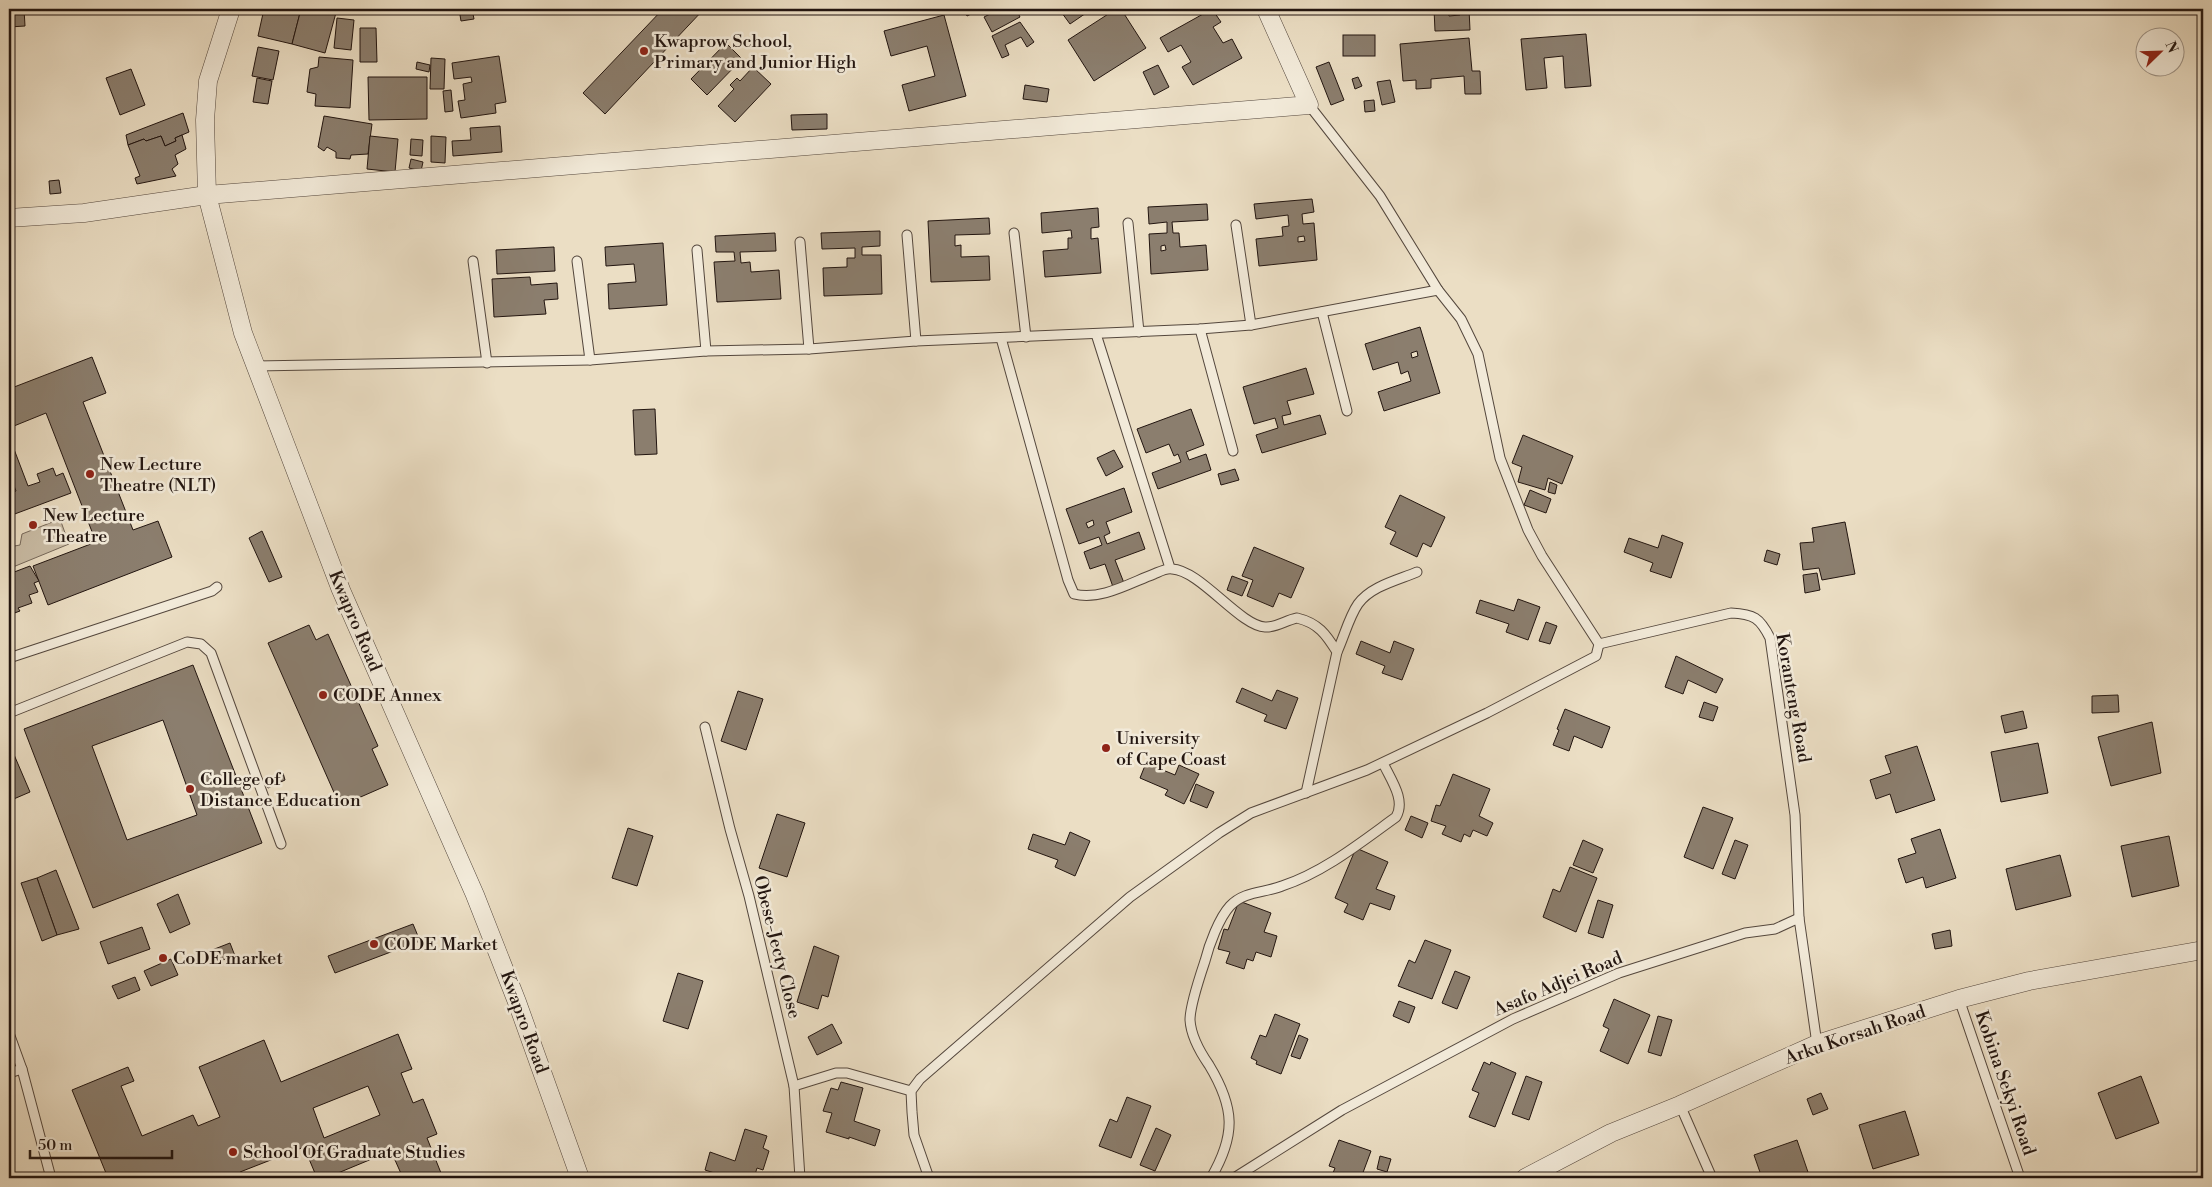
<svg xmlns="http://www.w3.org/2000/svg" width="2212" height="1187" font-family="'Libre Bodoni',serif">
<rect width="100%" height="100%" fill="#ebdec4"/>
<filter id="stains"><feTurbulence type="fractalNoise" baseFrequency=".004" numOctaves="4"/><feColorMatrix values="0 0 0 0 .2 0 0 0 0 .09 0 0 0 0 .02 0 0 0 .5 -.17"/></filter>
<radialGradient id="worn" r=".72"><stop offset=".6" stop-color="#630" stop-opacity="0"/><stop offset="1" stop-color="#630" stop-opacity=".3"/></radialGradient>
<!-- green -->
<polygon fill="#c9bca5" stroke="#76685a" points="60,519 69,544 13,567 9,557 9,547 20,545 22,534"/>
<!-- building -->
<g fill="#8b7e6e" stroke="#221510" fill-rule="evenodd">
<polygon points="9,9 24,9 25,26 9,27"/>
<polygon points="264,9 301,9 292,44 258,36"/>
<polygon points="301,9 337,9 325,53 292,44"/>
<polygon points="459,9 472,9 474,19 461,21"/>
<polygon points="663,9 704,9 605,114 583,93"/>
<polygon points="963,9 981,9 967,16"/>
<polygon points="1000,9 1016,9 1020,17 992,32 984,17"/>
<polygon points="1059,9 1092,9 1070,24"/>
<polygon points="1116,9 1121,9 1146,48 1094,81 1068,40"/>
<polygon points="1212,9 1221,22 1213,27 1223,43 1232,39 1242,58 1193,85 1182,67 1191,62 1181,45 1168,52 1160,38"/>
<polygon points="1434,9 1448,9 1449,16 1460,15 1459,9 1469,9 1470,30 1435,31"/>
<polygon points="944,15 966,96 909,111 902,85 935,76 927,46 891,56 884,31"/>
<polygon points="337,18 354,20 351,50 334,48"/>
<polygon points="1020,22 1034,42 1027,47 1021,37 1005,45 1009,55 1002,58 992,36"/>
<polygon points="360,28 376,28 377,62 360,62"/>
<polygon points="1586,34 1591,86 1565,88 1563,56 1544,58 1547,88 1526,90 1521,39"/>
<rect x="1343" y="35" width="32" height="21"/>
<polygon points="1469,38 1472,71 1480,71 1481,94 1465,94 1464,76 1431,79 1431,88 1416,89 1416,80 1403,81 1400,44"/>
<polygon points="726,43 742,59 707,95 691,79"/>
<polygon points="258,47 279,51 273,80 252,76"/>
<polygon points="499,56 506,102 495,104 496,113 461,118 458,101 465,100 463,84 472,82 471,77 454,79 452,63"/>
<polygon points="319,57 353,60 350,108 315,106 316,94 307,92 310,69 318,67"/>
<polygon points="431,58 445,59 444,89 430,89"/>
<polygon points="417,62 430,65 429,72 416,69"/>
<polygon points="1329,62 1344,100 1331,105 1316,67"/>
<polygon points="1158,65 1169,87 1154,95 1143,72"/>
<polygon points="753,67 771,84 735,122 718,106 734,89 730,85 737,78 740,81"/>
<polygon points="131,69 145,105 120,115 106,78"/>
<polygon points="368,77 427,77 427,119 369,120"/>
<polygon points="1358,77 1362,86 1355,89 1352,79"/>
<polygon points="257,78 272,81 268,104 253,102"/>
<polygon points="1390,80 1395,102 1382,105 1377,82"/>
<polygon points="1025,85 1049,89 1047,102 1023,99"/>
<polygon points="451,90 453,111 445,112 443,91"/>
<polygon points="1374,100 1375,111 1365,112 1364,101"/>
<polygon points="183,113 189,132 175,138 176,141 165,146 161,136 146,141 144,139 128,145 126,135"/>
<polygon points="827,114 827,129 792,130 791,115"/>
<polygon points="324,116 372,124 368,154 351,155 350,159 336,158 336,152 327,147 324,151 318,147"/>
<polygon points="500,126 502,152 453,156 452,141 471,140 470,128"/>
<polygon points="182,135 186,149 175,155 178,164 172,169 176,176 137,184 135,178 140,176 128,145 144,139 146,141 161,136 165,146 176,141 175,138"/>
<polygon points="370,136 398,139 395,172 367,169"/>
<polygon points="431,136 446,137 445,163 431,162"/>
<polygon points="411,139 423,140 422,156 410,155"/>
<polygon points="411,159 423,162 421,171 409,168"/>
<polygon points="59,180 61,193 50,194 49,181"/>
<path d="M1312 199 1314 212 1302 214 1303 224 1314 223 1317 260 1259 266 1256 239 1283 236 1282 227 1289 226 1288 215 1256 219 1254 204ZM1304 236 1305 241 1298 242V237Z"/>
<path d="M1207 204 1208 220 1172 222 1173 233H1179L1180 247 1206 245 1208 270 1151 274 1149 234 1167 233V222L1149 224 1148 207ZM1165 245 1166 250 1161 251V246Z"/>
<polygon points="1098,208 1099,227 1091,228 1091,239 1098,238 1101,273 1045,277 1043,251 1068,249 1068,238 1072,238 1071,230 1042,233 1041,213"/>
<polygon points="989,218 990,234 955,235 955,246 961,245 961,257 989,256 990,280 931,282 928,221"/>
<polygon points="880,231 880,246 862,247 862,255 881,255 882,294 824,296 823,268 847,267 847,258 855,258 855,248 822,249 821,233"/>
<polygon points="775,233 776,251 740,252 741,263 750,262 751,272 779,270 781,299 717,302 714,262 735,261 734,252 716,252 715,236"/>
<polygon points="663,243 667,305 609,309 608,284 636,282 634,264 606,266 605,247"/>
<polygon points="554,247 555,271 497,274 496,250"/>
<polygon points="530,277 531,285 557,283 558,299 544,300 546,314 494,317 492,279"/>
<path d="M1420 327 1440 393 1384 411 1378 392 1411 381 1408 371 1401 374 1398 362 1373 370 1365 344ZM1417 351 1418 356 1412 358 1411 353Z"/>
<polygon points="92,357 106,393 83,402 133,530 158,521 172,557 48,605 33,566 96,542 46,413 9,428 9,389"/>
<polygon points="1306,368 1314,394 1287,401 1291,414 1282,416 1284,425 1320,415 1326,434 1262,453 1256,435 1278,428 1275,418 1254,424 1243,387"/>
<polygon points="655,409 657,454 635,455 633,410"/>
<polygon points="1191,409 1204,445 1186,452 1189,460 1206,454 1211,470 1158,489 1152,473 1181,462 1178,454 1174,456 1169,444 1146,453 1137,429"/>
<polygon points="1523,435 1573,456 1562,484 1548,478 1545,490 1518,482 1522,467 1512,463"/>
<polygon points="9,436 28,486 40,482 37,474 53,468 56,476 63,473 71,493 12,515 14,522 9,524 9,494 16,491 9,473"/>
<polygon points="1114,450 1123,467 1106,476 1097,458"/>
<polygon points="1235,469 1239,480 1221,485 1218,474"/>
<polygon points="1550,482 1557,485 1555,494 1548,492"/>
<path d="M1124 488 1132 512 1106 522 1110 533 1104 536 1107 544 1139 532 1145 549 1115 560 1124 583 1113 587 1105 564 1090 569 1084 552 1102 545 1099 537 1079 544 1066 509ZM1093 520 1094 525 1088 528 1086 523Z"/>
<polygon points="1530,490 1551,499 1546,513 1524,505"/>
<polygon points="1400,495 1445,517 1431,547 1423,543 1417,557 1390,544 1396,532 1385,527"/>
<polygon points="1845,522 1855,574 1822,580 1819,568 1803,570 1800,543 1814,542 1812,528"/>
<polygon points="262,531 282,577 269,582 249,538"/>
<polygon points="1662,535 1683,543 1671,578 1650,571 1653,563 1624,552 1629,538 1658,548"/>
<polygon points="1254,547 1304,568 1291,598 1279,593 1273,607 1247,596 1253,580 1242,576"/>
<polygon points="1767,550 1780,554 1777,565 1764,561"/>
<polygon points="30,566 39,581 34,583 38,592 29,595 32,603 18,608 20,611 9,615 9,574"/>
<polygon points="1817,573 1820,590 1805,593 1803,575"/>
<polygon points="1232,576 1248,582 1242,596 1227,590"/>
<polygon points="1518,599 1540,607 1528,640 1506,632 1509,624 1476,613 1480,600 1514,611"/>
<polygon points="1546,622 1557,626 1550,644 1539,641"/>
<polygon points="309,625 316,640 328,634 378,746 372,749 388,785 340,806 268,643"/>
<polygon points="1361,641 1390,653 1394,641 1414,649 1402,680 1382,673 1385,666 1356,654"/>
<polygon points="1676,656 1723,679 1716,693 1688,680 1683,694 1665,687"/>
<path d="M193 665 262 843 93 908 24 729ZM163 720 197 815 127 840 92 746Z"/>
<polygon points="1242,688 1272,701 1277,690 1298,698 1286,729 1264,721 1267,715 1236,702"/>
<polygon points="738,691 763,699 746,750 721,741"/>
<polygon points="2118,695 2119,712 2092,713 2092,696"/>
<polygon points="1704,702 1718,707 1713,721 1699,717"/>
<polygon points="1565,709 1610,727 1602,748 1574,736 1569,751 1553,745 1559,730 1557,729"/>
<polygon points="2023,711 2027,728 2005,733 2001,716"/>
<polygon points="2152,722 2161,773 2111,786 2098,737"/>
<polygon points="9,743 30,792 9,801"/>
<polygon points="2038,743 2048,793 2001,802 1991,752"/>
<polygon points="1917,746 1935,800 1896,813 1890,794 1876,799 1870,780 1891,773 1885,756"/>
<polygon points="1146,763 1175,775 1179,765 1199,774 1184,804 1165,795 1168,790 1140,778"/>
<polygon points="283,773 285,780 268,788 264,781"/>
<polygon points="1453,774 1490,789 1479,816 1493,823 1487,836 1473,830 1470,837 1464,834 1461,842 1442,834 1446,826 1431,821 1436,805 1440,806"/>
<polygon points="1196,784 1214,792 1207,808 1190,801"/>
<polygon points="1703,807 1733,818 1713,869 1684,857"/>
<polygon points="777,814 805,823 787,877 759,868"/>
<polygon points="1411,816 1428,823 1422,838 1405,830"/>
<polygon points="628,828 653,836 637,886 612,878"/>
<polygon points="1940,829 1956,878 1926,888 1923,877 1906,883 1898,859 1916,853 1911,839"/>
<polygon points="1070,832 1090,841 1075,876 1055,867 1058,860 1028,849 1033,834 1065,845"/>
<polygon points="2169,836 2179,886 2132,897 2121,846"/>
<polygon points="1583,840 1603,849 1593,873 1573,865"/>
<polygon points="1735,840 1748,845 1735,879 1722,874"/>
<polygon points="1356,848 1388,862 1376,889 1395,896 1390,910 1370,903 1363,920 1344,912 1348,904 1335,898"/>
<polygon points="2060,855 2071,896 2016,910 2006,869"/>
<polygon points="1570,867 1597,878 1576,932 1543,917 1553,889 1560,892"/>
<polygon points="56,870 79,929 57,935 37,878"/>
<polygon points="37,878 57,935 42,941 21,883"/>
<polygon points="178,894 190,924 170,933 157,904"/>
<polygon points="1598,900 1613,905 1603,938 1588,933"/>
<polygon points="1239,901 1271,913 1264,932 1277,936 1271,957 1256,952 1253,961 1247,959 1244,969 1226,963 1230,952 1218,949 1224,929 1228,930"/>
<polygon points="413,924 420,941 335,973 328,956"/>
<polygon points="142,927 150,949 108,964 100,942"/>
<polygon points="1950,930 1952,946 1935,949 1932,934"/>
<polygon points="1425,940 1451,950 1432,999 1398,986 1409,960 1415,963"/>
<polygon points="230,943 235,956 216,962 212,950"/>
<polygon points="814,946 839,956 828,997 822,995 818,1009 797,1002"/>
<polygon points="171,959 178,975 151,986 144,971"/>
<polygon points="1455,971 1470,977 1457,1009 1442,1003"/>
<polygon points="678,973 703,981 688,1029 663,1021"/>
<polygon points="135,977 140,990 118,999 112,986"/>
<polygon points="1614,999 1650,1015 1628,1064 1600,1051 1609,1029 1603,1026"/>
<polygon points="1399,1001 1415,1007 1409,1023 1393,1016"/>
<polygon points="1275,1014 1300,1024 1281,1074 1256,1064 1257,1061 1251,1058 1260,1035 1266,1037"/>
<polygon points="1658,1016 1672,1020 1661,1056 1648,1052"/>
<polygon points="832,1024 842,1043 817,1055 808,1037"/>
<path d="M398 1034 412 1069 401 1073 413 1103 423 1099 437 1134 427 1138 443 1178H403L391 1151 338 1173 340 1178H317L304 1147 240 1172 243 1178H108L72 1090 128 1067 134 1081 121 1086 142 1136 193 1115 198 1126 220 1117 199 1067 264 1040 281 1082ZM368 1086 380 1115 324 1138 313 1108Z"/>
<polygon points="1299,1035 1308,1039 1300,1059 1291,1056"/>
<polygon points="1484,1062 1490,1065 1491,1062 1516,1073 1495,1127 1469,1117 1479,1093 1472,1090"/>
<polygon points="1526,1076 1542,1082 1529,1120 1512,1114"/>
<polygon points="2141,1076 2159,1123 2116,1139 2098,1093"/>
<polygon points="841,1082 863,1088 854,1121 880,1130 875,1146 849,1137 849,1139 826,1132 832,1113 823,1111 831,1088 838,1090"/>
<polygon points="1821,1093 1828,1109 1813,1115 1807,1099"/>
<polygon points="1127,1097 1151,1106 1131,1158 1099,1146 1110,1119 1117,1122"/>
<polygon points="1905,1111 1919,1155 1873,1169 1859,1125"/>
<polygon points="1156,1128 1171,1135 1155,1171 1140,1165"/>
<polygon points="745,1129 767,1136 763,1148 769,1151 763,1170 757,1168 754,1178 730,1178 705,1170 710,1152 735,1161"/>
<polygon points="1339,1140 1371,1151 1361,1178 1331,1178 1335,1168 1329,1166"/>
<polygon points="1797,1140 1810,1178 1762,1178 1754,1155"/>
<polygon points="1380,1156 1391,1159 1387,1172 1377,1169"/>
<polygon points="985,1173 1004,1178 984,1178"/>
</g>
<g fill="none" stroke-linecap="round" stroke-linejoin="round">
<defs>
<g id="lane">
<polyline points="1309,105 1380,196 1438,290"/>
<polyline points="1128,223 1139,332"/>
<polyline points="1236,225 1251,325"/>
<polyline points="1014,233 1026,337"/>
<polyline points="907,235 916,341"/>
<polyline points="800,242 809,349"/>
<polyline points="697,250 706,351"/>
<polyline points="473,261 487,363"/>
<polyline points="577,261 590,360"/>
<polyline points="1322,312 1347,411"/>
<polyline points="1200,329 1233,451"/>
<polyline points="1096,334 1170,568"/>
<path d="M1001 338 1068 580 1074 594C1100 601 1130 583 1154 574 1159 572 1166 568 1172 569 1200 570 1240 626 1265 627 1276 628 1286 620 1297 618 1318 623 1326 634 1337 652L1306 793"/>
<polyline points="256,366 590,360 706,351 809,349 916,341 1200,329 1251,325 1438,290 1461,319 1478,354 1500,458 1528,530 1542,556 1599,644 1596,656 1487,713 1367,770 1251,813 1219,833 1130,897 920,1079 911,1091 912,1112 914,1135 929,1178"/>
<path d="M1599 644 1731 613C1754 614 1760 618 1770 638L1795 815 1799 918"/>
<path d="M1337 652C1344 637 1349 617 1358 604 1371 586 1398 580 1417 572"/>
<polyline points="9,658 212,591 217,587"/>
<polyline points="9,713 187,642 201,644 211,653 281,844"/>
<polyline points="705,727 730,829 749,896 794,1086 800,1178"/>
<polyline points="1959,999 2020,1178"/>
<polyline points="9,1033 22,1069 51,1178"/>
<polyline points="9,1073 22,1069"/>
<polyline points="794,1086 836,1073 847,1073 911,1091"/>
<polyline points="1680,1105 1712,1178"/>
<path d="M1211 1178C1236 1135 1235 1108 1209 1065 1200 1052 1191 1037 1190 1020 1190 1005 1200 976 1205 961 1209 945 1219 918 1230 906 1244 891 1264 893 1282 886 1324 872 1360 843 1396 817 1406 800 1391 780 1383 763"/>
<polyline points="1234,1178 1342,1110 1513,1019 1619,973 1745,933 1775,929 1799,918 1817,1044"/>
<polyline points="2203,1178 2203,1169"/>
</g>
<g id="street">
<polyline points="231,9 208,81 205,120 207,195 243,333 341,590 475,895 517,1002 580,1178"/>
<polyline points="9,218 84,213 207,195 1309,105 1266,9"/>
<polyline points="1525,1178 1611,1133 1680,1105 1817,1044 1959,999 2029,981 2203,950"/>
</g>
</defs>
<!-- lane casing -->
<use href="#lane" stroke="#54473d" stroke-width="11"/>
<!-- street casing -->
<use href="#street" stroke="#54473d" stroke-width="19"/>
<!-- lane -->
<use href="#lane" stroke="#f2ead9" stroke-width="9"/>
<!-- street -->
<use href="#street" stroke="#f2ead9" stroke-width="18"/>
</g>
<!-- markers -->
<g fill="#8f2418" stroke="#f2ead9" stroke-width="2">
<circle cx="644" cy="51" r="5"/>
<circle cx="90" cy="474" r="5"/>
<circle cx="33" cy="525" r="5"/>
<circle cx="323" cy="695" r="5"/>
<circle cx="1106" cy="748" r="5"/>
<circle cx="190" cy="789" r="5"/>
<circle cx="374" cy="944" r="5"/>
<circle cx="163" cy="958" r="5"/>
<circle cx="233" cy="1152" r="5"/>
</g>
<g text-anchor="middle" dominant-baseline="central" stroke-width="5" stroke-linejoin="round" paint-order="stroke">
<!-- poi labels -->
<g font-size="18" fill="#221510" stroke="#f2ead9" text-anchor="start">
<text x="654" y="41">Kwaprow School,<tspan x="654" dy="21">Primary and Junior High</tspan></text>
<text x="100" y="464">New Lecture<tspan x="100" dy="21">Theatre (NLT)</tspan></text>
<text x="43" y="515">New Lecture<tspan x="43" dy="21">Theatre</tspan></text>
<text x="333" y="695">CODE Annex</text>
<text x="1116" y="738">University<tspan x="1116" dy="21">of Cape Coast</tspan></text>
<text x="200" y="779">College of<tspan x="200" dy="21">Distance Education</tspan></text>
<text x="384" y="944">CODE Market</text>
<text x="173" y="958">CoDE market</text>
<text x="243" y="1152">School Of Graduate Studies</text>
</g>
<!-- street labels -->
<g font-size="18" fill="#221510" stroke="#f2ead9">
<text transform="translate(355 621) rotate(67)">Kwapro Road</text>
<text transform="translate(1793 698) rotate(80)">Koranteng Road</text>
<text transform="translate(777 947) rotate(76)">Obese-Jecty Close</text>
<text transform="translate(1558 984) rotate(-23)">Asafo Adjei Road</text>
<text transform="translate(524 1022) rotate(70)">Kwapro Road</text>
<text transform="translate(1855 1035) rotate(-19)">Arku Korsah Road</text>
<text transform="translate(2005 1083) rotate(71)">Kobina Sekyi Road</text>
</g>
</g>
<!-- margin -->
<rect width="2212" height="1187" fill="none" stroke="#ebdec4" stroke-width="30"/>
<rect x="10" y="10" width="2192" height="1167" fill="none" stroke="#221510" stroke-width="2.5"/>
<rect x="15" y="15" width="2182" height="1157" fill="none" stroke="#221510"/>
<!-- north arrow -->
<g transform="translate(2160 52) rotate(67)"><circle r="24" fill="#f2ead9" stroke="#9f9589"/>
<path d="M0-4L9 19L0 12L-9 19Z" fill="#8f2418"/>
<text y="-8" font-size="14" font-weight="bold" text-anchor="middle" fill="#221510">N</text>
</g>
<!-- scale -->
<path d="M30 1150v8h142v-8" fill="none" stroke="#221510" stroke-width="2.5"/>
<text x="38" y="1150" font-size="15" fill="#221510" stroke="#f2ead9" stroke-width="4" paint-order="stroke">50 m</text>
<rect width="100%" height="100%" filter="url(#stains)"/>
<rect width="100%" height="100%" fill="url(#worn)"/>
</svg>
